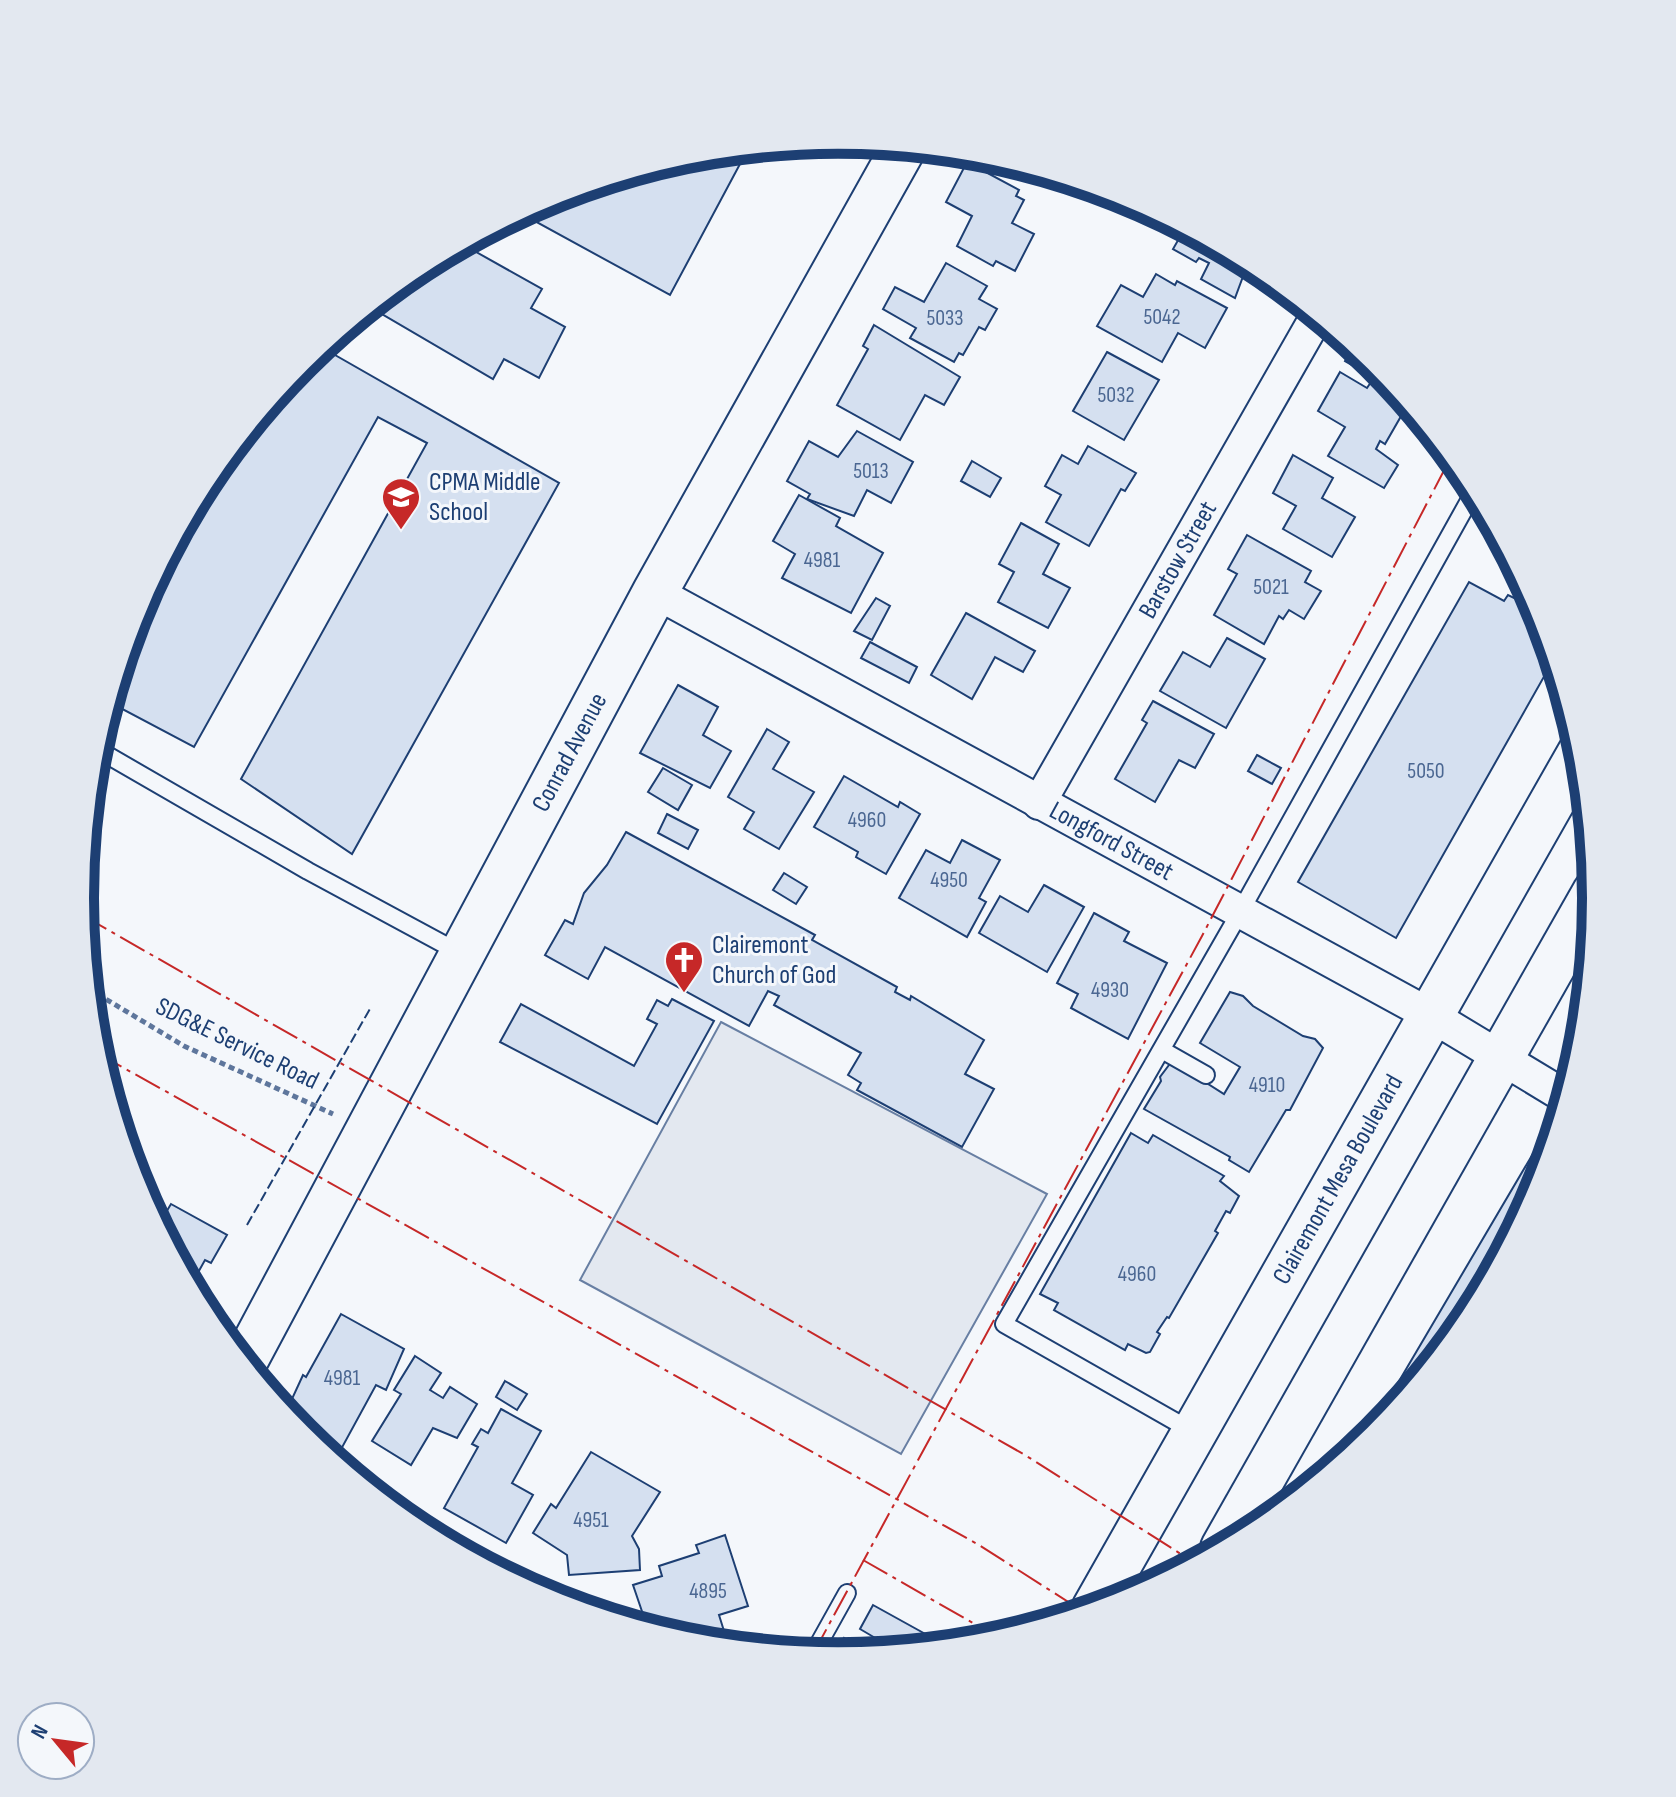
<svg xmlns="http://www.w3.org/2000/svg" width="1676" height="1797" font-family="'Sofia Sans Condensed',sans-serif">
<rect width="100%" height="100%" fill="#f4f7fb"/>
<!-- parking -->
<polygon fill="#e3e8f0" stroke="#687fa3" stroke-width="2" points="721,1022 1047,1194 901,1454 580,1280"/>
<!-- building -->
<g fill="#d5e0f0" stroke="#1d3f73" stroke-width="2">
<polygon points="748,149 670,295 520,213 548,198 691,155"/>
<polygon points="979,154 986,155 1020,166 1015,175"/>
<polygon points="967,162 1019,190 1016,196 1024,200 1012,223 1034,234 1015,271 996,261 993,266 957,246 972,216 946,202"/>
<polygon points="1185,228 1248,263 1235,298 1201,279 1209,263 1199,258 1196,262 1173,249"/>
<polygon points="462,244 542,289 531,308 565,327 539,378 504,359 493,379 370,307 417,268"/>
<polygon points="946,263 987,286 979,299 997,309 985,330 979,327 963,355 959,353 954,362 910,338 916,328 883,309 895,287 924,302"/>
<polygon points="1156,274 1175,285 1177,281 1227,308 1205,348 1178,333 1162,362 1097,326 1121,285 1143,297"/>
<polygon points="874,325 960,377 944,405 925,395 900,440 837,405 868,349 863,346"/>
<polygon points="1353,346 1374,363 1397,391 1345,361"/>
<polygon points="321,347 559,483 352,854 241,779 427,443 378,417 194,747 109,702 138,608 208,477 302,362"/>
<polygon points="1107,352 1159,380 1124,440 1073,411"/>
<polygon points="1340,372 1367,388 1371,382 1408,404 1385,444 1380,441 1376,449 1398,465 1384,488 1328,456 1345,427 1318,411"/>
<polygon points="857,431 913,462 891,503 867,490 854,516 807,499 810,494 787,481 809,441 838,457"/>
<polygon points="1088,446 1136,473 1125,491 1121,489 1089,546 1046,522 1061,495 1045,486 1062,455 1078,464"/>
<polygon points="1293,455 1333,478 1322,498 1355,517 1332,557 1283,529 1296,506 1273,493"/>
<polygon points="972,461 1001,478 990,497 961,481"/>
<polygon points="799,495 840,518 836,526 883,553 851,613 782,578 795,554 773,541"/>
<polygon points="1021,523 1059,544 1043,574 1070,588 1048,628 998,602 1014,572 999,564"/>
<polygon points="1247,535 1311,571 1305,582 1321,591 1304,619 1289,610 1283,619 1279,616 1264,644 1214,615 1237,574 1228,569"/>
<polygon points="1524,581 1538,609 1554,659 1396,938 1298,882 1469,582 1504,601 1508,595 1514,598"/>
<polygon points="876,598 890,606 872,640 854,631"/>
<polygon points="966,613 1035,651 1023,672 995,657 972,699 931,675"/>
<polygon points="1227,638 1265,659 1226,728 1160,691 1183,652 1210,667"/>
<polygon points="870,642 917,667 909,683 861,658"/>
<polygon points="678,685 718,707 703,735 731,751 710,788 640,753"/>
<polygon points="1153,701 1214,734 1195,768 1179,760 1155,802 1115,779 1147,723 1142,720"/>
<polygon points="767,729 789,742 773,769 814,792 779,849 744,829 754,812 728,797"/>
<polygon points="1257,755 1281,768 1272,784 1248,771"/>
<polygon points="663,768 692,785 678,810 648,792"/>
<polygon points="844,776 898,807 900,802 920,814 886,874 856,857 858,852 814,827"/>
<polygon points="667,814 698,830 688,849 658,833"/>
<polygon points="626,832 815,935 812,940 897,987 895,992 910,1000 911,996 984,1040 965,1074 994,1089 962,1147 857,1090 861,1083 848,1075 861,1053 774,1005 779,996 768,991 749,1026 605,947 588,979 545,955 565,920 573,924 584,893 607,865"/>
<polygon points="962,840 1000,860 979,898 986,902 967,937 899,898 926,850 950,863"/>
<polygon points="784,873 807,887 796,904 773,890"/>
<polygon points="1044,885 1084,907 1047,972 979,933 1000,896 1028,912"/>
<polygon points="1094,913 1129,932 1124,941 1167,963 1128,1039 1071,1008 1078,994 1057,983"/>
<polygon points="1230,992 1243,996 1253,1006 1303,1036 1315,1039 1323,1048 1290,1110 1286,1110 1249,1172 1229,1160 1230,1157 1144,1109 1161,1081 1160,1077 1172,1061 1224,1094 1240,1067 1200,1043"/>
<polygon points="672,999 714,1021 657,1124 500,1042 521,1004 634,1066 657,1024 647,1019 657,1000 668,1006"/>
<polygon points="1131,1133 1148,1143 1153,1135 1224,1176 1220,1181 1239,1196 1230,1213 1226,1211 1215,1231 1218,1233 1169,1318 1167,1317 1157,1332 1160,1334 1150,1352 1146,1353 1128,1344 1125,1350 1054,1310 1058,1303 1040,1294"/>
<polygon points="1534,1152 1547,1159 1538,1189 1468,1320 1362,1444"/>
<polygon points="171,1204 227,1235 211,1263 205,1260 190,1287 151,1213 162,1219"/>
<polygon points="341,1314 404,1349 386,1390 376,1385 339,1453 300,1432 285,1414 303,1375 306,1377"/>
<polygon points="415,1356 441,1373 430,1390 443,1398 450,1387 477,1404 457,1438 433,1428 411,1465 372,1441 401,1394 394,1390"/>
<polygon points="505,1381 527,1394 517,1410 496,1397"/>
<polygon points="501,1409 541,1431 512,1483 533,1495 506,1543 444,1508 478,1447 472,1444 481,1429 488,1433"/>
<polygon points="591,1452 660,1492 632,1536 639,1549 640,1570 569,1575 567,1555 533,1533 551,1504 556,1508"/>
<polygon points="725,1535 748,1606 719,1615 724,1631 690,1642 648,1629 633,1585 662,1576 659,1566 699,1553 696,1545"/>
<polygon points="873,1605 947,1646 834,1656 844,1638 869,1653 877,1639 860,1629"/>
</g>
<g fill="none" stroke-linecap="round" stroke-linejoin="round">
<defs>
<g id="lane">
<polyline points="95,748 308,871 460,953"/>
<polyline points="1162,1050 1206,1075"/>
<polyline points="1192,1431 1004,1324 1239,914 1475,490"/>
<polyline points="813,1654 847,1593"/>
</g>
<g id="street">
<path id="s1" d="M655 592 1432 1016 1566 1097"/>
<path id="s2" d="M1039 803 1317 316"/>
</g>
<g id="secondary">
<path id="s3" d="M244 1363 655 592 904 147"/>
</g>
<g id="primary">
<polyline points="1223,1548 1595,892"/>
<path id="s4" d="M1094 1609 1581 751"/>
</g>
</defs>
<!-- lane casing -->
<use href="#lane" stroke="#1d3f73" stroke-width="20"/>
<!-- street casing -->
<use href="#street" stroke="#1d3f73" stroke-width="36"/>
<!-- secondary casing -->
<use href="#secondary" stroke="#1d3f73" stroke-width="48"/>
<!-- primary casing -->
<use href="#primary" stroke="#1d3f73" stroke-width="48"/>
<!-- path -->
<polyline stroke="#5e769c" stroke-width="5" stroke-dasharray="6 4" stroke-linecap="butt" points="89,989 184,1046 333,1114"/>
<!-- lane -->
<use href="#lane" stroke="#f4f7fb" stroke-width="16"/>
<!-- street -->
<use href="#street" stroke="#f4f7fb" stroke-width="32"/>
<!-- secondary -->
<use href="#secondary" stroke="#f4f7fb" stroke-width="44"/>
<!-- primary -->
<use href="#primary" stroke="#f4f7fb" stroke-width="44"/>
<!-- fence -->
<polyline stroke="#1d3f73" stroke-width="2" stroke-dasharray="10 4" stroke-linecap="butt" points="247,1225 371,1007"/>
<!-- power -->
<g stroke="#c62828" stroke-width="2" stroke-dasharray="28 6 4 6" stroke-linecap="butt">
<polyline points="82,915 1025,1455 1195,1563"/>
<polyline points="97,1053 979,1545 1084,1612"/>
<polyline points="863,1560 999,1638"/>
<polyline points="813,1654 1202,936 1451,457"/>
</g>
</g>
<!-- icons -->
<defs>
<symbol id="school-pin" viewBox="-11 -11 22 30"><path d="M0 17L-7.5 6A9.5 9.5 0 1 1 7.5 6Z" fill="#c62828" stroke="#f4f7fb"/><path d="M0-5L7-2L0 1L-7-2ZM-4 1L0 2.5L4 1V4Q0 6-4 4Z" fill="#fff"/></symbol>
<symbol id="church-pin" viewBox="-11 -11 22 30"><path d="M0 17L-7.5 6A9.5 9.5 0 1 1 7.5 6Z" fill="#c62828" stroke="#f4f7fb"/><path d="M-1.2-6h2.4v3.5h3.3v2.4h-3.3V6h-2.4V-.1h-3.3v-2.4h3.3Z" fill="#fff"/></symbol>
</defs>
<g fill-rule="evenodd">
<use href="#school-pin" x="379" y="475" width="44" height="60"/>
<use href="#church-pin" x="662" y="938" width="44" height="60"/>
</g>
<g text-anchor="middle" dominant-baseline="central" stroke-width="6" stroke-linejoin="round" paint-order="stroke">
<!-- number labels -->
<g font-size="22" fill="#4b6792">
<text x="1162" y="317">5042</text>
<text x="945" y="318">5033</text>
<text x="1116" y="395">5032</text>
<text x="871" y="471">5013</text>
<text x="822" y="560">4981</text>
<text x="1271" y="587">5021</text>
<text x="1426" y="771">5050</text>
<text x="867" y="820">4960</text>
<text x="949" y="880">4950</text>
<text x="1110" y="990">4930</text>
<text x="1267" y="1085">4910</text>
<text x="1137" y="1274">4960</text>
<text x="342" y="1378">4981</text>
<text x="591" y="1520">4951</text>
<text x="708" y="1591">4895</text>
</g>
<!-- poi labels -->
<g font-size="26" fill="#1d3f73" stroke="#f4f7fb" text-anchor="start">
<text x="429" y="482">CPMA Middle<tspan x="429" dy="30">School</tspan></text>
<text x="712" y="945">Clairemont<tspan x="712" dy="30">Church of God</tspan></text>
</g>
<!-- street labels -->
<g font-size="26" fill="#1d3f73" stroke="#f4f7fb">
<text stroke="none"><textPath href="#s2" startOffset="280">Barstow Street</textPath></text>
<text stroke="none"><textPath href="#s3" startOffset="692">Conrad Avenue</textPath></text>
<text stroke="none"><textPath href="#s1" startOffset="520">Longford Street</textPath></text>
<text transform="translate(237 1044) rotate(26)">SDG&amp;E Service Road</text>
<text stroke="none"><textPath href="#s4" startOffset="494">Clairemont Mesa Boulevard</textPath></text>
</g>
</g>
<!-- crop -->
<path d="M0 0H1676V1797H0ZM94 898a744 744 0 1 1 1488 0a744 744 0 1 1-1488 0Z" fill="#e3e8f0" fill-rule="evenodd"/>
<path fill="none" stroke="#1d3f73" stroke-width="10" d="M94 898a744 744 0 1 1 1488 0a744 744 0 1 1-1488 0Z"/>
<!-- north arrow -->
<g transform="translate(56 1741) rotate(299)"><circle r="38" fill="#f4f7fb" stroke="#9eadc5" stroke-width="2"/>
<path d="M0-6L14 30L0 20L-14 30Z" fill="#c62828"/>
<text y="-12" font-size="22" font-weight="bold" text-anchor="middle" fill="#1d3f73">N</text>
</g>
</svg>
